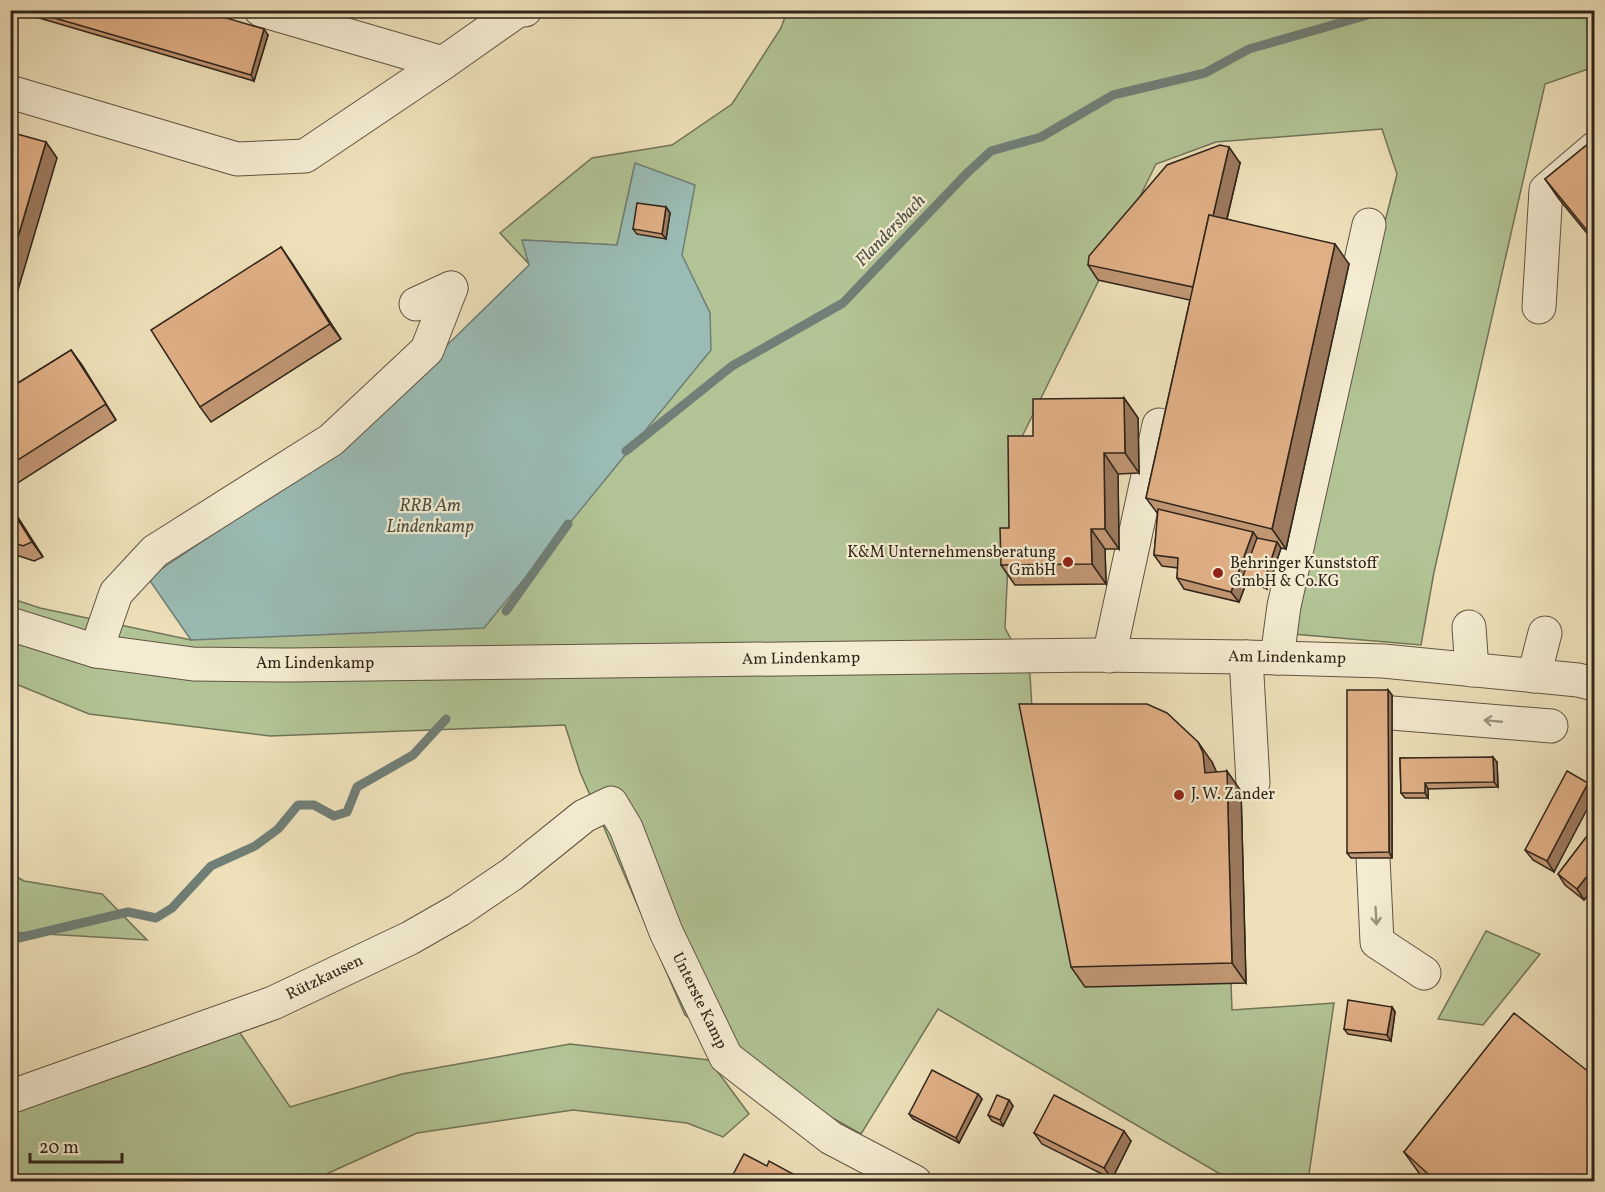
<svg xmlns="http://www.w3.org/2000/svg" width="1605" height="1192" font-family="Vollkorn,serif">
<rect width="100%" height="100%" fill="#eee1ba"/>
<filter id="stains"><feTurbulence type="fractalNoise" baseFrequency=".00333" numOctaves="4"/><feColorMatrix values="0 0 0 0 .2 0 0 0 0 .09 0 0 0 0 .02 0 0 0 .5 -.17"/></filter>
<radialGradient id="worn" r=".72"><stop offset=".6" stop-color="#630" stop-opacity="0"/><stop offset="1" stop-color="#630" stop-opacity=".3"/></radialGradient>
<!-- green -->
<g fill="#b2c495" stroke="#717458" stroke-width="1.5">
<polygon points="787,11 1594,11 1594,67 1545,84 1434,572 1421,645 1281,633 1397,174 1382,129 1216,142 1156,164 1013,455 1005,628 1030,675 1033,725 1231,983 1232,1010 1334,1003 1308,1181 1232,1181 938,1009 861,1134 777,1087 685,1015 580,772 565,725 270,736 89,714 11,682 10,598 40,608 191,640 710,313 635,164 617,245 523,240 529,264 500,233 592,158 672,145 732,104 781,28"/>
<polygon points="10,873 24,881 102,894 147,940 11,932"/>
<polygon points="1486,931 1540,954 1483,1025 1438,1019"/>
<polygon points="234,1024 290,1107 402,1074 570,1044 709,1060 749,1114 723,1137 687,1123 573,1110 417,1133 311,1181 11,1182 10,1096"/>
</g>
<!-- water -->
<polygon fill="#9abcb5" stroke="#707f77" stroke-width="1.5" points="635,163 695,185 682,255 710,313 711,350 484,628 191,640 148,578 344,446 529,265 522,240 617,245"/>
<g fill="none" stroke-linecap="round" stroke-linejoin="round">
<!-- stream -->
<g stroke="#707f77" stroke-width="9">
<polyline points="626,451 732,366 843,303 966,174 991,151 1041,137 1113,95 1205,73 1249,49 1385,10"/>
<polyline points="506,611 568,524"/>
<polyline points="10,940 128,912 156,918 172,908 211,866 255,846 278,829 298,805 314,805 334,816 347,812 357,787 413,755 446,719"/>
</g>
<defs>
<g id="minor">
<polyline points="261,10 443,63"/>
<polyline points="10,92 237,159 305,156 443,63 517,11 525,10"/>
<polyline points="416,304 451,288"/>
<polyline points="1539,307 1546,190 1594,149"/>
<polyline points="10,624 96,651 193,664 290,665 1096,655 1246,657 1383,661 1578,680 1594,684"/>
<polyline points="1469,627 1472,670"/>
<polyline points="96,651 116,593 155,551 331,440 427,350 451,288"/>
<polyline points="1109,656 1159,425"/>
<polyline points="1246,657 1253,783"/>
<polyline points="1277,658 1284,606 1369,225"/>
<polyline points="1534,676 1545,633"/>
<polyline points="1392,713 1551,726"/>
<polyline points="1373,858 1377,942 1424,973"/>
<polyline points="10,1097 273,1003 410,938 459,910 512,874 584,816 611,803 626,828 666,932 726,1057 831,1138 915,1182"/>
</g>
</defs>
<!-- minor casing -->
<use href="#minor" stroke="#605342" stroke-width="35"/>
<!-- minor -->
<use href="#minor" stroke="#f4ecd2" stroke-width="33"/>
</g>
<!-- wall -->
<g fill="#c19673" stroke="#30241a" stroke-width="1.5">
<polygon points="12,10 199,10 268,35 254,81"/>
<polygon points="1594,139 1594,242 1559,199 1545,179"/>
<polygon points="1240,163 1227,219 1349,264 1286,549 1281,548 1267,589 1247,581 1239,602 1184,589 1177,578 1178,568 1162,566 1154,555 1158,514 1146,498 1190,300 1098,280 1088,265"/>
<polygon points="666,207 670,213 666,239 637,234 633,229"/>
<polygon points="281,247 341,339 211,422 200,407"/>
<polygon points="71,350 116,420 10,488 10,388"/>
<polygon points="1124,398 1138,418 1139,473 1118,474 1119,549 1105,549 1106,584 1015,585 1001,565 1009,528 1033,436"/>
<polygon points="10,505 43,557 34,561 10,553"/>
<polygon points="1388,690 1392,695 1392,858 1351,858 1347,853"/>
<polygon points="1400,758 1497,762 1498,787 1428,789 1428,798 1405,798 1401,793"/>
<polygon points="1212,762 1216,772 1241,791 1246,983 1085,987 1071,967"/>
<polygon points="1594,791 1554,872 1533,860 1525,850"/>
<polygon points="1594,827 1594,887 1584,900 1565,885 1558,874"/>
<polygon points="1392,1007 1395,1012 1391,1041 1348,1034 1344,1029"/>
<polygon points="978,1094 982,1099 959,1143 913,1119 909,1114"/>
<polygon points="1009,1100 1013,1106 1003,1126 992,1121 988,1115"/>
<polygon points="1034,1133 1131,1141 1112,1179 1042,1144"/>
<polygon points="1404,1152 1594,1182 1429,1182 1419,1173"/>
</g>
<!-- shaded-wall -->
<g fill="#9d7a5e" stroke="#30241a" stroke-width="1.5">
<polygon points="264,29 268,35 254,81 251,75"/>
<polygon points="46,142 57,158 10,317 10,264"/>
<polygon points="1229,147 1240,163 1207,303 1196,288"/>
<polygon points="666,207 670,213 666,239 662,234"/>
<polygon points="1335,244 1349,264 1286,549 1272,529"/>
<polygon points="281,247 292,263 341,339 330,324"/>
<polygon points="71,350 82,365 116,420 106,404"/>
<polygon points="1124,398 1138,418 1139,473 1125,453"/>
<polygon points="1104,453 1118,474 1119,549 1105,529"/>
<polygon points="10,505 43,557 32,542 10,507"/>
<polygon points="1091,529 1105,549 1106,584 1092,564"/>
<polygon points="1253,532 1261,543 1243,576 1247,581 1239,602 1231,592"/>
<polygon points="1277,542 1281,548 1267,589 1263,584"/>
<polygon points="1388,690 1392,695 1392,858 1389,852"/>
<polygon points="1198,742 1212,762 1217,773 1205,773"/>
<polygon points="1493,757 1497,762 1498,787 1494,782"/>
<polygon points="1227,771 1241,791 1246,983 1232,963"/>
<polygon points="1425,783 1428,789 1428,798 1425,793"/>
<polygon points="1588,783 1594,791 1594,796 1554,872 1547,861"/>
<polygon points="1594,867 1594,887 1584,900 1577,889"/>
<polygon points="1392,1007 1395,1012 1391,1041 1387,1035"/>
<polygon points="978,1094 982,1099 959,1143 956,1138"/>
<polygon points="1009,1100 1013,1106 1003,1126 1000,1120"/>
<polygon points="1124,1131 1131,1141 1112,1179 1104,1168"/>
<polygon points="793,1174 799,1182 793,1182 791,1179"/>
</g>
<!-- building -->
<g fill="#e0af86" stroke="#30241a" stroke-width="1.5">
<polygon points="27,10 199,10 264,29 251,75"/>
<polygon points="10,132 46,142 10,264"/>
<polygon points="1594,139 1594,239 1545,179"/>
<polygon points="1220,145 1229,147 1213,216 1209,215 1193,287 1088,265 1089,256 1167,165"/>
<polygon points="637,203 666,207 662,234 633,229"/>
<polygon points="1209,215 1335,244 1272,529 1146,498"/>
<polygon points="281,247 330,324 200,407 151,330"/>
<polygon points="71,350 106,404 10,465 10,388"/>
<polygon points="1124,398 1125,453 1104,453 1105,529 1091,529 1092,564 1001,565 1000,528 1009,528 1008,436 1033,436 1033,399"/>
<polygon points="10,507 32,542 23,546 10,541"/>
<polygon points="1158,509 1253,532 1231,592 1177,578 1178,558 1154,555"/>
<polygon points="1257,538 1277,542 1263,584 1243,576"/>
<polygon points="1347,690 1388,690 1389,852 1347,853"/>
<polygon points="1019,704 1147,704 1167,713 1198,742 1203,753 1205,773 1227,771 1232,963 1071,967"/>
<polygon points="1493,757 1494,782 1425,783 1425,793 1401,793 1400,758"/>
<polygon points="1567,771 1588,783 1547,861 1525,850"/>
<polygon points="1594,827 1594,867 1577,889 1558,874"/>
<polygon points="1348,1000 1392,1007 1387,1035 1344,1029"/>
<polygon points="1514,1013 1594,1076 1594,1182 1437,1182 1404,1152"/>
<polygon points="932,1070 978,1094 956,1138 909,1114"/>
<polygon points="997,1095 1009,1100 1000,1120 988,1115"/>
<polygon points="1054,1095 1124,1131 1104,1168 1034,1133"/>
<polygon points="744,1154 767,1166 769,1161 793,1174 791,1179 797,1182 729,1182"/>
</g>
<!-- one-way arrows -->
<defs><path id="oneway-shaft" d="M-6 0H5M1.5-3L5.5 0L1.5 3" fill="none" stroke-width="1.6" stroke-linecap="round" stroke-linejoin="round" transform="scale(1.5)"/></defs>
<g stroke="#9c927f">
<use href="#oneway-shaft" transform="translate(1493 721) rotate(-175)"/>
<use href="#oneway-shaft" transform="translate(1376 916) rotate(87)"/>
</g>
<!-- markers -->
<g fill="#8f2418" stroke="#f4ecd2" stroke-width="2">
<circle cx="1068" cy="562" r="6"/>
<circle cx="1218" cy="573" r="6"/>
<circle cx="1179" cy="795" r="6"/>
</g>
<g text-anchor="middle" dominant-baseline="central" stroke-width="4.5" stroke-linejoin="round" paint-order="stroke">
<!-- poi labels -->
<g font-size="16" fill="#30241a" stroke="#f4ecd2" text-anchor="start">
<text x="1056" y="553" text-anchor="end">K&amp;M Unternehmensberatung<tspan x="1056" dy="18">GmbH</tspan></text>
<text x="1230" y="564">Behringer Kunststoff<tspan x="1230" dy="18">GmbH &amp; Co.KG</tspan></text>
<text x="1191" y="795">J. W. Zander</text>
</g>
<!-- street labels -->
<g font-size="16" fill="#30241a" stroke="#f4ecd2">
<text transform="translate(1287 658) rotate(1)">Am Lindenkamp</text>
<text transform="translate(801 659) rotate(-1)">Am Lindenkamp</text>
<text x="315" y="664">Am Lindenkamp</text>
<text transform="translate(325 978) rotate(-26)">Rützkausen</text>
<text transform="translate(699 1001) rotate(64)">Unterste Kamp</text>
</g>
<!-- water labels -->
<g font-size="18" font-style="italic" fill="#505248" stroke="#f4ecd2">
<text transform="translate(891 231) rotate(-46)">Flandersbach</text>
<text x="430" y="506">RRB Am<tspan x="430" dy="21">Lindenkamp</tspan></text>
</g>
</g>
<!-- margin -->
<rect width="1605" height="1192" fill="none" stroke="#eee1ba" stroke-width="36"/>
<rect x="12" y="12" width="1581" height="1168" fill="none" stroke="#30241a" stroke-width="3"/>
<rect x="18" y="18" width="1569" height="1156" fill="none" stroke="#30241a" stroke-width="1.5"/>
<!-- scale -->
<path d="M30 1153v9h92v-9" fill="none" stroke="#30241a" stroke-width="3"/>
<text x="39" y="1153" font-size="18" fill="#30241a" stroke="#f4ecd2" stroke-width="4.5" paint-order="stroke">20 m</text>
<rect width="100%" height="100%" filter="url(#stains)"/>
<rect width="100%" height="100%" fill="url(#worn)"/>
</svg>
